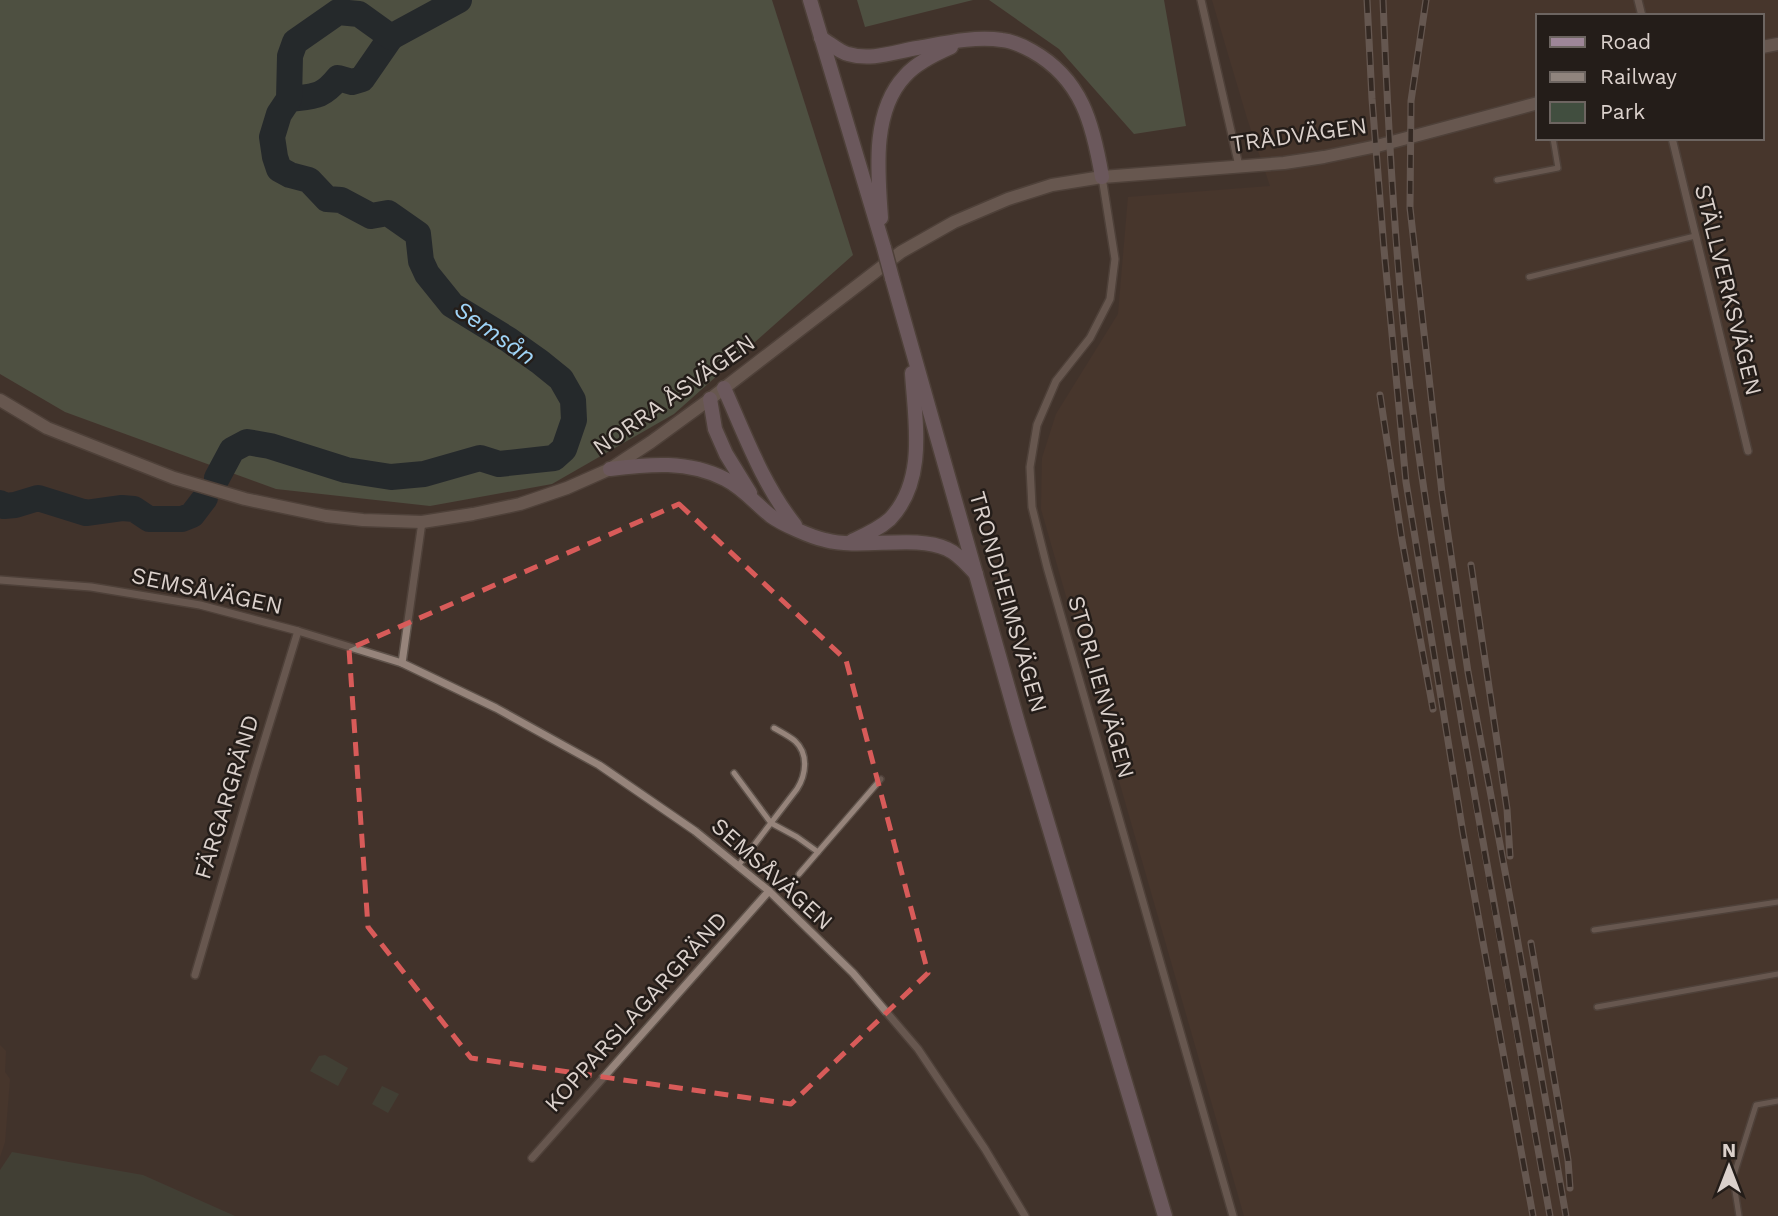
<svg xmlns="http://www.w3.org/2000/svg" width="1778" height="1216" font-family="'Work Sans',sans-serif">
<rect width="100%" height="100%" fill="#42332b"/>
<!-- built -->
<g fill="#4f3a2e" fill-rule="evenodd">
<path d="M1212 0H1778V1216H1244L1041 509 1042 458 1056 414 1118 314 1128 197 1270 186 1247 118ZM1538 16H1762V138H1538Z"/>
<polygon points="0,1045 6,1051 5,1072 10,1079 5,1142 0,1157"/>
</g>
<!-- green -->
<g fill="#414e3f">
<polygon points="325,1055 348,1068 338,1086 310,1071 319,1056"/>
<polygon points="382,1086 399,1094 388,1113 372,1104"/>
<polygon points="12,1152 143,1175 235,1216 0,1216 0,1170"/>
</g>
<!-- forest -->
<g fill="#5e735c">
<polygon points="0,0 772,0 853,255 674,414 552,484 430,506 276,489 65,412 0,374"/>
<polygon points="857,0 973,0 865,27"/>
<polygon points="989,0 1164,0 1186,126 1134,134 1059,49"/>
</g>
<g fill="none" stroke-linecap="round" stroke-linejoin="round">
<!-- river -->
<g stroke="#041d2c" stroke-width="26">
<path d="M289 99C314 96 322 98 338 78L352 82 362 79 391 37"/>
<polyline points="217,478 232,450 247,442 270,446 346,470 391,477 424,474 480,458 499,464 554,458 564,449 574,420 573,400 561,379 540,362 509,340 452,305 427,274 421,261 418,234 388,213 371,216 341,200 327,199 309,180 290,175 279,169 275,157 272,137 279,114 289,99 290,56 295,42 338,12 359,14 391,37 459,0"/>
<polyline points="0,503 4,506 15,505 38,498 86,513 122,508 134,509 149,519 182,519 192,515 205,498"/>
</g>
<defs>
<g id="service">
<polyline points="1497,180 1558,168 1553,138"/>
<polyline points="1529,277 1695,236"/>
<polyline points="734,773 771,823 797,837 818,852"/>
<path d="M738 866 797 789C806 775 809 754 795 741 789 736 781 732 774 728"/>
<polyline points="799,874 881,779"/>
<polyline points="1594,930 1778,902"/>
<polyline points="1597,1007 1778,974"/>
<polyline points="1739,1216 1733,1178 1756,1105 1778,1101"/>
</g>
<g id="minor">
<polyline points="1201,0 1239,166"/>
<polyline points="1638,0 1642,16"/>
<polyline points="1672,138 1748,451"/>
<polyline points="1102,177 1115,259 1110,299 1090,338 1056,381 1037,425 1030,467 1032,507 1047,567 1233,1216"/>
<polyline points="0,580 91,587 200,605 298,631 402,663 496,708 599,765 695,831 769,891 853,973 918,1049 985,1149 1025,1216"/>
<polyline points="402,663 422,522"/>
<polyline points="195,975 255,771 298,631"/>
<polyline points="532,1158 769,891"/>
</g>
<g id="tertiary">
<polyline points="1762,47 1778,44"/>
<polyline points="0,400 47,428 174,478 245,499 326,516 363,520 422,522 473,514 520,504 567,488 610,469 651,442 710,399 901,252 954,222 1008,199 1052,185 1102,177 1284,163 1324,157 1377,146 1538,103"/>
</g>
<g id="secondary">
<polyline points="810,0 884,248"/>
<path d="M821 38C830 43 839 52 848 54 871 61 894 52 917 48 945 43 974 36 1002 40 1012 41 1023 46 1032 51 1082 79 1093 124 1102 177"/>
<path d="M881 218C878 174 871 112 905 76 916 63 935 54 951 47"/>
<polyline points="892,278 1020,730 1165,1216"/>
<path d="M724 388C745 435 763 485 795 525"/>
<polyline points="710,399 715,429 726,454 750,493"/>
<path d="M610 469C649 464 688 460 725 479 743 488 756 504 771 516 782 524 811 537 825 540 861 550 915 534 947 549 959 554 967 565 976 574"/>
<path d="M852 541C865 535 879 529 890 519 927 480 915 421 912 373"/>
</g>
</defs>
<!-- service casing -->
<use href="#service" stroke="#5e524a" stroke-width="8"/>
<!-- minor casing -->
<use href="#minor" stroke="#5e524a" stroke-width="10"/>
<!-- tertiary casing -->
<use href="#tertiary" stroke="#5e524a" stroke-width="15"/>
<!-- secondary casing -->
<use href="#secondary" stroke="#5e524a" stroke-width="17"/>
<!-- service -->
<use href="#service" stroke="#96847b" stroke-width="5"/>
<!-- minor -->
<use href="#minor" stroke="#96847b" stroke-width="7"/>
<!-- tertiary -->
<use href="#tertiary" stroke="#96847b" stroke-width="12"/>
<!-- secondary -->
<use href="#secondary" stroke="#9e8698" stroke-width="14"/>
<defs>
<g id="rail">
<polyline points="1367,0 1372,99 1384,249 1406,482 1463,833 1533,1216"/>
<path d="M1383 0C1388 130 1395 259 1410 388 1424 500 1443 612 1462 724 1490 888 1520 1052 1550 1216"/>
<polyline points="1426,0 1411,101 1410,208 1442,493 1468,672 1512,909 1566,1216"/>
<polyline points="1380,395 1402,540 1433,709"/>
<polyline points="1471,565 1507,809 1510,856"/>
<polyline points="1531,943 1568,1160 1570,1188"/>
</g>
</defs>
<!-- rail casing -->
<use href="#rail" stroke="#90847d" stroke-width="7"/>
<!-- rail -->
<use href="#rail" stroke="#241d19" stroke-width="4.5" stroke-dasharray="13" stroke-linecap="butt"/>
<defs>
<polyline id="secondary-bridge" points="884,248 892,278"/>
</defs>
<!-- secondary-bridge casing -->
<use href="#secondary-bridge" stroke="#5e524a" stroke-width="17" stroke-linecap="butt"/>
<!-- secondary-bridge -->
<use href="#secondary-bridge" stroke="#9e8698" stroke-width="14"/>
</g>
<!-- marked area -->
<path d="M0 0H1778V1216H0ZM679 504 846 660 928 973 791 1104 471 1058 368 927 349 649Z" fill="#42332b" fill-opacity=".55" fill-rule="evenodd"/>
<path fill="none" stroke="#d85b59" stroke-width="5" stroke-dasharray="14 9" stroke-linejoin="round" d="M679 504 846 660 928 973 791 1104 471 1058 368 927 349 649Z"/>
<g text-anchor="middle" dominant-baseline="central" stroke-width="5" stroke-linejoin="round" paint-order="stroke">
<!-- street labels -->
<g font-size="23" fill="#dbd1cc" stroke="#241d19">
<text transform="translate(1299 135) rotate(-8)">TRÅDVÄGEN</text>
<text transform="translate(1728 290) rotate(76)">STÄLLVERKSVÄGEN</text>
<text transform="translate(674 395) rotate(-35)">NORRA ÅSVÄGEN</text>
<text transform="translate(207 591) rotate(12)">SEMSÅVÄGEN</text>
<text transform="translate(1008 602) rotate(74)">TRONDHEIMSVÄGEN</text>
<text transform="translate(1101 687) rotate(74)">STORLIENVÄGEN</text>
<text transform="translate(227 797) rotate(-73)">FÄRGARGRÄND</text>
<text transform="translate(772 874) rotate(42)">SEMSÅVÄGEN</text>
<text transform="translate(636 1012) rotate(-48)">KOPPARSLAGARGRÄND</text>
</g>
<!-- water labels -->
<g font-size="24" font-style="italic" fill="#9fd3f6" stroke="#241d19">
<text transform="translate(495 333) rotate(35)">Semsån</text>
</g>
</g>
<!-- legend -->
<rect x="1536" y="14" width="228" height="126" fill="#241d19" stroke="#6d6561" stroke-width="2"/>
<rect x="1550" y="37" width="35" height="10" fill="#9e8698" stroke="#6d6561" stroke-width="2"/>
<text x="1600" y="49" font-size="21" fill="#dbd1cc">Road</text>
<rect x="1550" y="72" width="35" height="10" fill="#90847d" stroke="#6d6561" stroke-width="2"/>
<text x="1600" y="84" font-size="21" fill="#dbd1cc">Railway</text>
<rect x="1550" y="102" width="35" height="21" fill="#414e3f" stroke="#6d6561" stroke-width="2"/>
<text x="1600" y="119" font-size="21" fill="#dbd1cc">Park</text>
<!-- north arrow -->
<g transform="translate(1729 1167)" stroke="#241d19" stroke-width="5" paint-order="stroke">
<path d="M0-5L12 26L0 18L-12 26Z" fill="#dbd1cc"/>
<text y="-10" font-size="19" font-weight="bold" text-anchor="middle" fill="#dbd1cc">N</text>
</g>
</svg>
